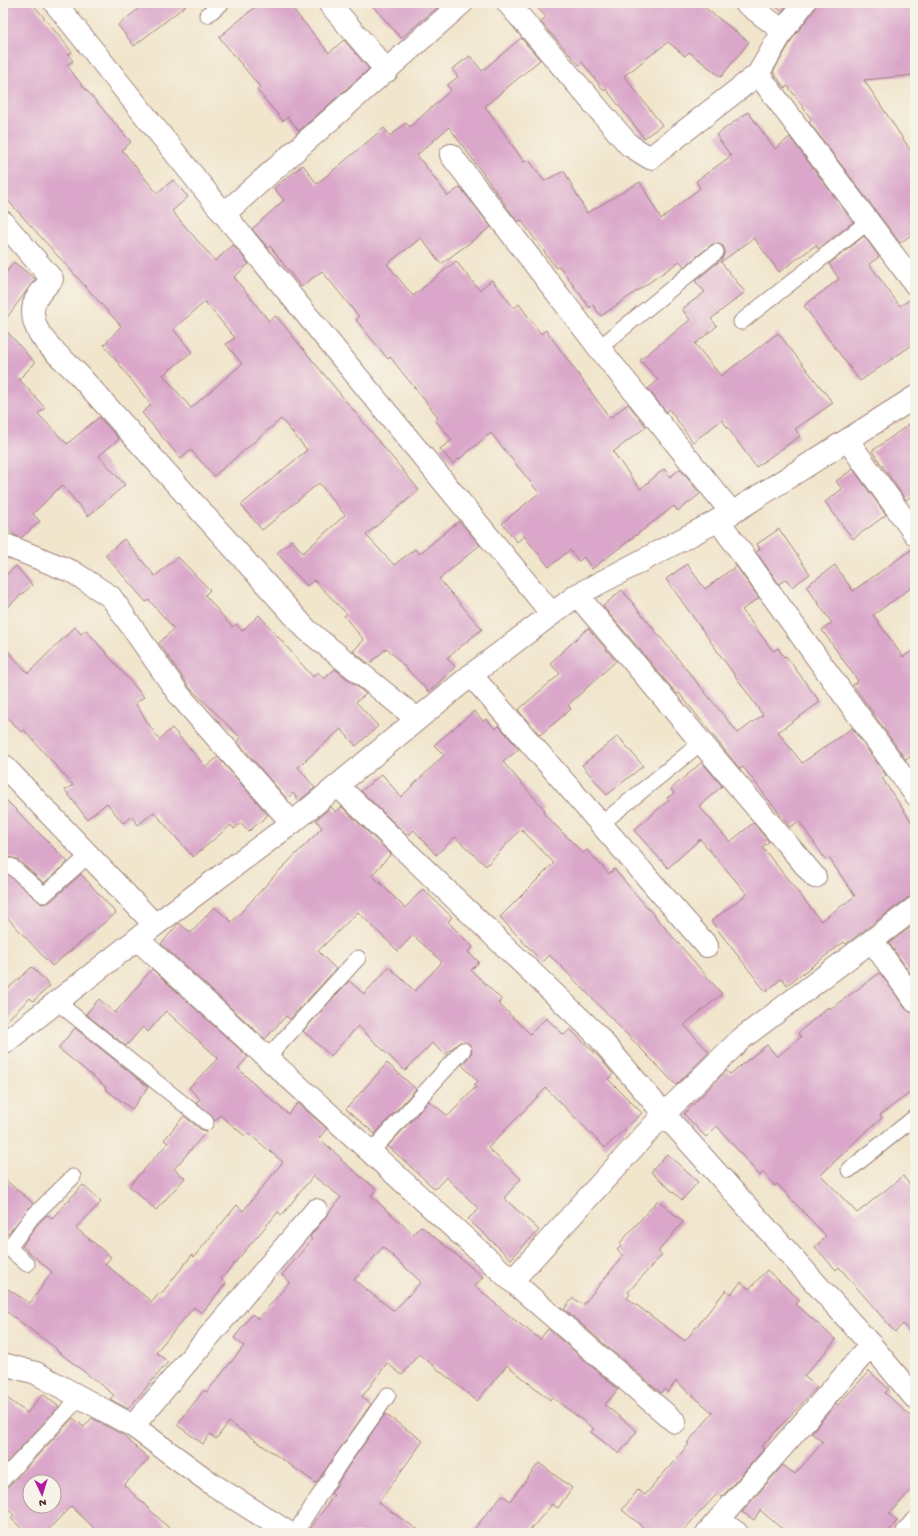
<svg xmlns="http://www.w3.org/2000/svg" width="918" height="1536" font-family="'Gochi Hand',sans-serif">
<rect width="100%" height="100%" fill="#f7f3e8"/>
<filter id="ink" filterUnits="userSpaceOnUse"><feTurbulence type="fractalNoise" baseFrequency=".025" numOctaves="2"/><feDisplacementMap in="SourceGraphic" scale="8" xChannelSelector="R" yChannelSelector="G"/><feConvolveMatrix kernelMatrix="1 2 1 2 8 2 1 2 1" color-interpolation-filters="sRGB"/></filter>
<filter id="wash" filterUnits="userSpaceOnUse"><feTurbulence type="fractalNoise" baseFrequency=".012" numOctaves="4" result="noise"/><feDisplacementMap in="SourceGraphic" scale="16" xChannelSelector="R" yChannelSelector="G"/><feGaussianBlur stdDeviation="0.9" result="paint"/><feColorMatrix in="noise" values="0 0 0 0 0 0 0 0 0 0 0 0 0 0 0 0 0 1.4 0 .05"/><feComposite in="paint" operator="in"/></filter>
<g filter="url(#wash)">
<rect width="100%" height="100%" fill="#f1e5cc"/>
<g id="blocks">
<!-- building -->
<g fill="#daa7ca" fill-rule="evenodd">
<path d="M3 3H32L72 52 68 55 73 61 67 65 77 79 131 142 122 150 157 193 173 180 188 197 172 211 215 261 233 245 249 264 234 277 269 321 276 316 419 490 366 535 394 565 415 549 419 554 459 521 480 545 439 579 482 629 447 658 455 667 429 692 387 648 369 664 353 651 364 640 344 616 347 614 314 580 307 586 277 553 292 540 303 553 345 515 319 483 262 530 241 505 307 450 281 419 214 476 191 450 181 459 142 413 151 405 104 345 121 326 3 195ZM205 302 235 338 226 344 242 364 191 408 163 375 192 352 173 329Z"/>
<polygon points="146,3 189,3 134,46 118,25"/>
<polygon points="260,3 288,3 329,53 344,40 369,69 299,131 288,117 283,121 257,90 260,87 219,37"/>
<polygon points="370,3 443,3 401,38"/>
<polygon points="533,3 699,3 749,42 721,77 689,52 685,56 668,42 624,76 662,125 644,138 606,89 604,91 582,62 579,65 541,22 546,17"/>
<polygon points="771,3 788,3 782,12"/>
<polygon points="816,3 915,3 915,75 864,80 915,157 915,232 900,243 809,122 812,120 788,86 785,88 773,72 793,38 814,10"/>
<polygon points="521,38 540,60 485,106 524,162 529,160 544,181 564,171 587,213 640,182 661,219 700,188 696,181 731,156 716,135 748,112 775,149 790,137 853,222 818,249 816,245 779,272 754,238 721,262 745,292 711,319 717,326 695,344 721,376 778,333 833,403 795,429 800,436 756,467 722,420 693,442 669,409 666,412 648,389 658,380 640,360 690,320 682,309 705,292 695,281 722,259 725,251 723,246 715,243 711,245 684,267 680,261 601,316 593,305 590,308 559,266 556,268 521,220 518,222 449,127 417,155 448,196 460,187 491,227 441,264 421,238 387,264 413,296 456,261 479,290 492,280 514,308 519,304 541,334 546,330 610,418 628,404 646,427 613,452 640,489 664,469 670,477 680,469 700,494 678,511 674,506 592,569 584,557 579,561 570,550 549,567 524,536 517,542 502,523 539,493 491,433 453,464 440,449 452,440 435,420 438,417 390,357 388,359 356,320 359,317 322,271 301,287 270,246 268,248 252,229 284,200 274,188 303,165 317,184 384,128 390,136 406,123 410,127 451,90 447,85 458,77 452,69 470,56 482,71"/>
<polygon points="864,236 879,257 869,264 900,306 915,296 915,343 860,381 804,306 839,279 829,264"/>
<polygon points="14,262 35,279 3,323 3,277"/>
<polygon points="3,327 35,363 19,379 45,408 38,414 67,444 99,417 119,439 99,456 125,485 88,516 62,485 33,514 40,521 21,538 14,535 3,523"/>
<polygon points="915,420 915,493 906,500 872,451"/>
<polygon points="853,469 886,515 853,539 825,502 842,489 836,481"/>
<polygon points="779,529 810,574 792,587 786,579 779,584 756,552 760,549 757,544"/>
<polygon points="124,539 155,576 178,557 210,590 205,595 232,627 236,624 242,631 259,615 313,677 318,672 324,679 335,669 366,694 356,702 378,726 356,746 341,729 298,767 315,788 299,801 293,793 287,799 237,741 241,738 190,688 159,643 174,629 149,600 146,602 105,555"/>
<polygon points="915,547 915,585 873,615 903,657 915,649 915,753 906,760 853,685 858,681 822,630 832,623 806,586 835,565 853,591"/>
<polygon points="687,564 705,589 736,566 759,598 742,610 773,651 778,648 784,657 786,656 820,702 778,732 802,763 852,728 886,775 882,778 915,827 915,896 907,898 846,944 844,942 787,985 782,978 766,992 711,921 747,894 700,839 668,868 634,830 669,800 667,798 674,793 671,789 702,762 722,786 699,806 730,842 753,823 769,842 762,847 821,921 855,896 829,858 826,860 799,821 790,827 743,767 740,769 679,693 677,694 603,606 622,590 738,733 763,715 666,579"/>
<polygon points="16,566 32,585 3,611 3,578"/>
<polygon points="75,627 81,634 86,630 144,697 135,703 159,740 172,728 206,767 218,757 268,815 249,831 241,823 234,829 231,825 193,857 154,812 138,825 132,817 123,823 107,803 87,819 65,790 73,785 24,730 21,732 3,713 3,646 28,673"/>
<polygon points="588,628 616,661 568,705 571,709 540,735 518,710 560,674 550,663"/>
<polygon points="474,711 483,721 487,719 495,729 499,726 519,749 503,762 545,810 543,813 583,853 587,850 609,874 614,869 722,994 684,1025 709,1052 676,1085 557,962 549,955 542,962 500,917 554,863 521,829 486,866 455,837 436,855 414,830 408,836 361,791 382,774 401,797 444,755 434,745"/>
<polygon points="618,736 643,766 607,795 582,765"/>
<polygon points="3,797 68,862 44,883 17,859 8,857 3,862"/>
<polygon points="331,807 336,812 342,807 391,854 372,875 405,908 423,889 452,917 448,922 473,947 468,952 479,962 471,970 502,1000 498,1003 530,1034 546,1018 564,1035 570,1029 599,1057 613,1074 608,1079 642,1113 605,1148 546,1088 488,1148 521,1179 504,1198 539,1230 511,1259 468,1219 479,1209 446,1177 435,1189 388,1146 429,1101 448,1116 476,1087 474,1085 478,1081 462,1065 472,1052 469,1044 460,1042 445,1054 432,1043 405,1071 358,1026 331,1056 303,1031 349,981 364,994 389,967 415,991 442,962 413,935 398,951 358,912 318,951 336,969 290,1019 286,1016 265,1039 161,944 179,923 191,933 214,907 232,922 277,873 322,828 316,820"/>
<polygon points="3,870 42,904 50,902 81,874 116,913 52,966 3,913"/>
<polygon points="915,924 915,980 889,943"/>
<polygon points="32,967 50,986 33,1001 30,998 3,1024 3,993"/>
<path d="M152 969 248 1057 238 1068 257 1087 288 1114 298 1103 327 1129 319 1138 342 1159 341 1160 376 1189 371 1196 413 1234 421 1226 483 1277 475 1286 512 1318 540 1339 548 1329 618 1389 605 1405 637 1431 619 1454 591 1432 594 1429 552 1397 550 1400 507 1365 477 1401 419 1354 402 1375 387 1363 362 1397 371 1404 316 1483 229 1422 216 1439 210 1434 203 1444 177 1425 204 1390 207 1392 244 1346 234 1338 252 1314 258 1319 290 1282 282 1275 309 1243 312 1239 310 1237 341 1197 313 1176 282 1215 278 1212 221 1279 226 1283 202 1313 194 1307 156 1352 168 1362 128 1409 110 1399 114 1395 56 1350 57 1349 3 1309V1286L30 1303 52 1272 22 1246 38 1224 47 1215 52 1218 83 1185 101 1202 76 1228 111 1257 105 1264 152 1302 159 1293 161 1294 192 1255 194 1257 237 1205 243 1211 283 1162 248 1133 245 1136 220 1115 215 1121 212 1115 196 1103 200 1099 189 1088 218 1058 166 1011 148 1032 143 1027 126 1046 86 1014 99 999 115 1013ZM383 1247 421 1282 394 1311 354 1280Z"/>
<polygon points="880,973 905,1008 910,1012 915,1013 915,1089 880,1115 882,1118 864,1133 821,1175 857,1213 903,1176 915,1191 915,1338 903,1324 895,1332 839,1267 836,1270 815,1247 826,1236 777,1184 775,1186 763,1172 760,1176 717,1126 706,1137 684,1114 726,1071 730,1074 767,1045 777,1057 801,1037 798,1033 828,1007 830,1009"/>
<polygon points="75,1028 148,1087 132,1109 105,1089 106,1087 58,1048"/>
<polygon points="387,1063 416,1089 375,1134 346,1109"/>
<polygon points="184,1116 200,1129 207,1131 174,1169 185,1178 156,1210 129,1186 168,1143 164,1140"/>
<polygon points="667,1154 698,1182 682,1200 651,1172"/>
<polygon points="3,1178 33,1203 8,1234 3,1230"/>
<polygon points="658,1200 683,1222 658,1252 662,1255 628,1292 630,1294 627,1298 685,1341 726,1290 731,1294 741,1282 749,1289 767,1270 800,1300 796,1304 836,1340 804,1376 817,1387 761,1447 764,1449 722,1497 717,1494 681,1533 650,1533 622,1510 638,1490 645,1495 689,1444 687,1443 713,1413 676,1381 668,1392 664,1389 661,1393 564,1309 573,1298 583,1305 623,1256 617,1250 622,1245 620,1243"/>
<polygon points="869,1371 889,1389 885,1393 915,1420 915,1486 889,1514 897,1521 887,1533 787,1533 760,1510 754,1520 742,1512 783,1465 795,1474 823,1442 811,1433 836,1404 838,1405"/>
<polygon points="43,1394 59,1407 3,1466 3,1395 27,1413"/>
<polygon points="385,1414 423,1441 378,1503 423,1533 307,1533 334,1495 331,1494 347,1468"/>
<path d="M73 1418 84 1427 92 1418 123 1435 149 1459 124 1485 174 1533H99L71 1506 45 1533H26L11 1518 14 1515 3 1505V1488L10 1485ZM30 1482H54V1506H30Z"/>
<polygon points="539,1463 572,1488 558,1508 552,1504 528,1533 471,1533 502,1495 510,1501"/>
</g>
</g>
</g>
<g filter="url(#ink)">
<use href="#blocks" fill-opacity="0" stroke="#9e827c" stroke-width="1"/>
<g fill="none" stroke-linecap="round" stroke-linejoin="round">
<defs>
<g id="lane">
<polyline points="207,15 222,3"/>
<polyline points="741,322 869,221"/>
<polyline points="599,348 716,252"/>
<polyline points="601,824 702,742"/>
<polyline points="11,866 44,895 89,855"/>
<polyline points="57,1002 206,1122"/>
<polyline points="267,1058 358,958"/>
<polyline points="371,1152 463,1050"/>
<polyline points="849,1170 915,1117"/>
<polyline points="3,1243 27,1264"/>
<polyline points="9,1248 31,1218 73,1177"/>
<polyline points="3,1479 80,1397"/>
<polyline points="295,1533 340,1463 388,1395"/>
</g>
<g id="street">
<polyline points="55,3 224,214 552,614"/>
<polyline points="329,3 387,71"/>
<polyline points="508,3 629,145 650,158 758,74 783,31 804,3"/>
<polyline points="746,3 783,31"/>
<polyline points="758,74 915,284"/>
<polyline points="451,155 599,348 732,513"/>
<polyline points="224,214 462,3"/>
<path d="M3 222 52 279C46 286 36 296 34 304 27 334 60 355 78 374L307 630 417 719"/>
<polyline points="848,441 915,534"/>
<polyline points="718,520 915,794"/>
<polyline points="3,544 73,572 111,597 180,696 292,823"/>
<polyline points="577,595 815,877"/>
<polyline points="471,675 707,946"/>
<polyline points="3,765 155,925"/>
<polyline points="338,786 596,1034 664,1114 871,1345 915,1398"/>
<polyline points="137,939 512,1281 664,1114 741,1039 915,908"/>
<polyline points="872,941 915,1001"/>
<polyline points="3,1044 155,925 292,823 471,675 577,595 732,513 915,397"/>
<polyline points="512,1281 675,1422"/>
<polyline points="3,1364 36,1373 133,1426 212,1484 289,1533"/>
<polyline points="133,1426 316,1210"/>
<polyline points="719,1520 737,1533"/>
<polyline points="707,1533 871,1345"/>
<polyline points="907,1533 915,1523"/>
</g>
</defs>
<!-- lane casing -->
<use href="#lane" stroke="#9e827c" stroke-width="17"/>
<!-- street casing -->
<use href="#street" stroke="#9e827c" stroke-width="24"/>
<!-- lane -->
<use href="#lane" stroke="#fff" stroke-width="15"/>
<!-- street -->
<use href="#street" stroke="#fff" stroke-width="22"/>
</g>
</g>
<!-- margin -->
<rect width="918" height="1536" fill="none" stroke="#f7f3e8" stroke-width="16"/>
<!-- north arrow -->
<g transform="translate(42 1494) rotate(176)"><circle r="19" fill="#f7f3e8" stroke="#b29e9c"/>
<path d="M0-3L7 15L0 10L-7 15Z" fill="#b5179e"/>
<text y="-6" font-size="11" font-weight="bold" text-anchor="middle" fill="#4a1f2b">N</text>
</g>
</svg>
